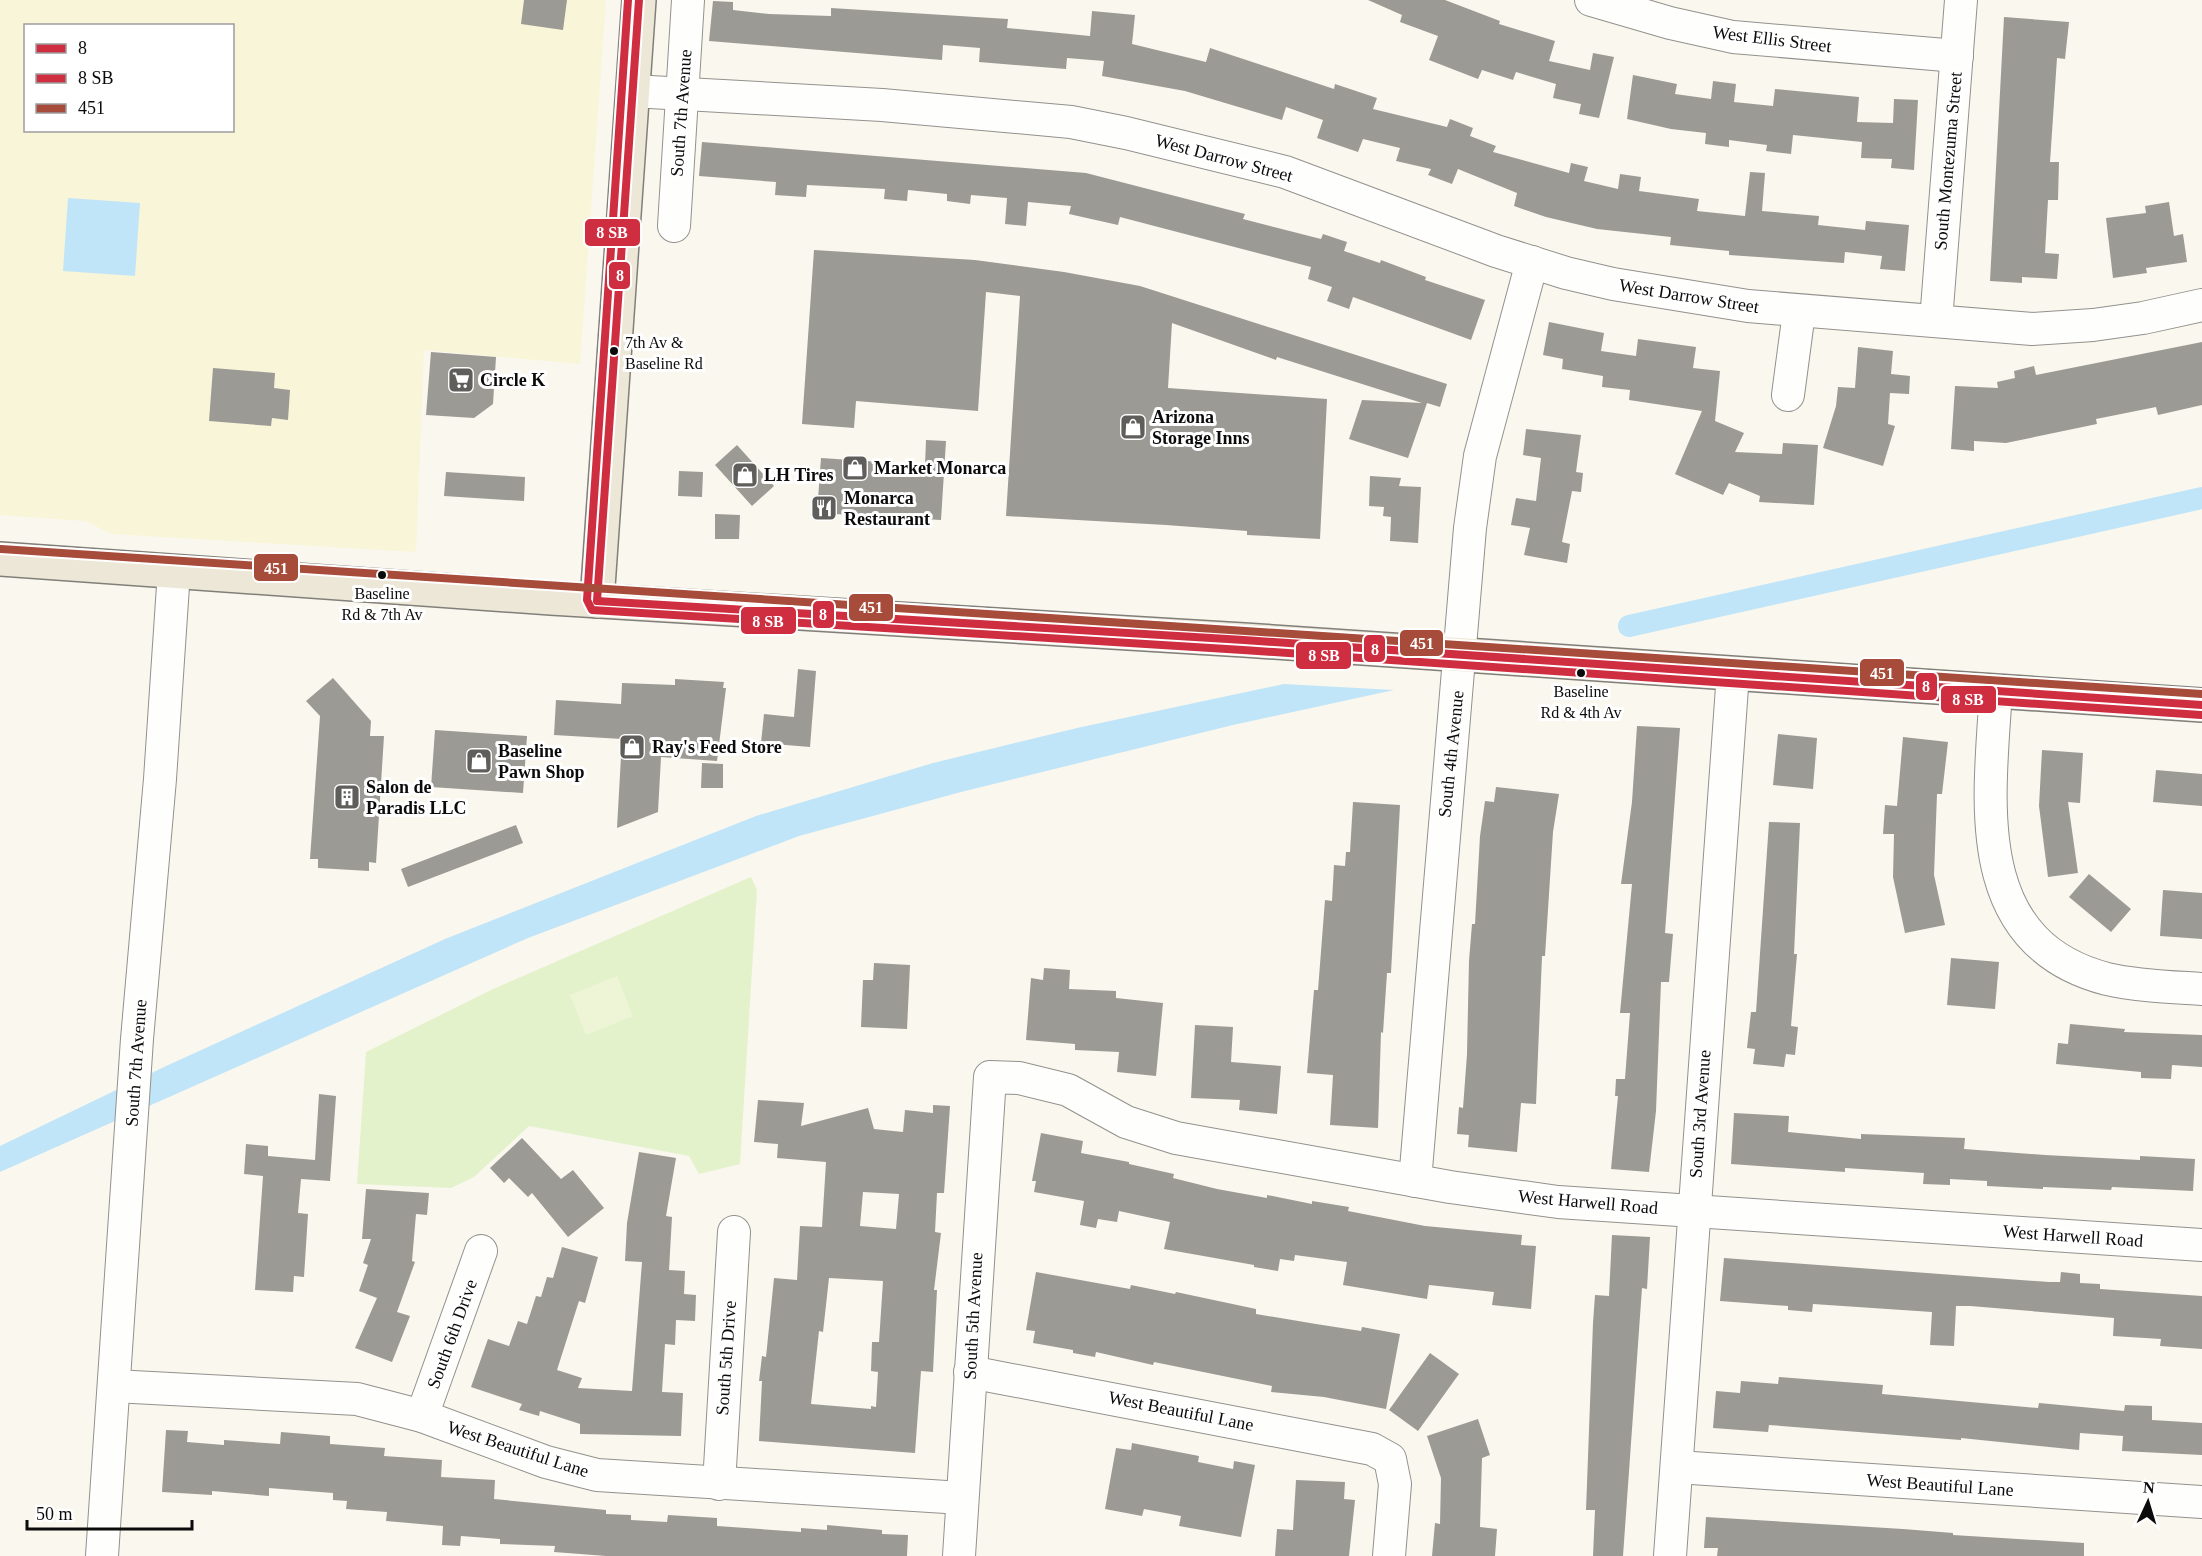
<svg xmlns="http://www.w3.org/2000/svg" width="2202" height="1556" font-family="'Times New Roman',serif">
<rect width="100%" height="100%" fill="#faf7ee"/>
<!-- farmland -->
<path fill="#f8f5d8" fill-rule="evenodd" d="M0 0H606L580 364 424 350 416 552 112 534 85 521 0 515ZM26 26H232V130H26Z"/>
<!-- green -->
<polygon fill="#e3f2cb" points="751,877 757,890 740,1164 699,1174 689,1156 529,1126 474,1177 451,1188 357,1184 366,1052 491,990"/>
<!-- pitch -->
<polygon fill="#edf5d6" points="617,976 633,1016 586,1035 570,995"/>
<!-- water -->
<g fill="#c1e5f8">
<polygon points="68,198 140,203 135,276 63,271"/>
<polygon points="1284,684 1394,690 1233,725 961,792 799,836 528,938 0,1172 0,1146 164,1067 445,939 756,816 933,763 1077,728"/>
</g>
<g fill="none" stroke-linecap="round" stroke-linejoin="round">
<!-- canal -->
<polyline stroke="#c1e5f8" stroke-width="22" points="1629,626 2202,498"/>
</g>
<!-- building -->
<g fill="#9c9a94" fill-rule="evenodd">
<polygon points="524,0 567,0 563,30 521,24"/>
<polygon points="1368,0 1445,0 1500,21 1499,24 1555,41 1549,61 1590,70 1593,53 1614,57 1599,118 1579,114 1581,104 1553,98 1556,84 1516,72 1513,80 1482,70 1478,79 1429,60 1438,36 1400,22 1402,15"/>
<polygon points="713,1 733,2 733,10 769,14 831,16 831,8 1008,19 1007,28 1090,36 1092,11 1135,15 1132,44 1206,62 1210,48 1334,89 1335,84 1377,98 1373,109 1447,127 1450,119 1473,128 1470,136 1496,146 1493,152 1569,173 1571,163 1588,167 1584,181 1618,189 1620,174 1641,177 1639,191 1699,199 1697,211 1745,216 1750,172 1765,173 1762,211 1819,216 1818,225 1865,230 1866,221 1909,225 1905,271 1880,269 1882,256 1845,252 1844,263 1729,255 1729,251 1670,245 1671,237 1597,229 1546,217 1514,206 1517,193 1458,169 1452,184 1428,175 1431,169 1396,161 1400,148 1363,139 1358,152 1317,138 1323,120 1286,107 1282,120 1185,91 1102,76 1104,61 1067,58 1066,69 979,62 980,48 943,45 942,60 709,41"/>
<polygon points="2004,17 2069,22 2065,59 2057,58 2050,162 2059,162 2058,200 2048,200 2045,253 2059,254 2057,279 2022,277 2022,283 1990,281"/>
<polygon points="1633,75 1677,84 1675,94 1711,99 1713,81 1736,84 1734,102 1773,106 1775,89 1859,97 1857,122 1893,123 1894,99 1918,100 1914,170 1891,168 1892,159 1861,158 1862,142 1793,135 1791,154 1766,151 1767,145 1729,140 1729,147 1705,144 1706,133 1671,129 1627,119"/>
<polygon points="702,142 1086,173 1245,214 1243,219 1321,239 1323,234 1347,242 1344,251 1380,263 1381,260 1426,277 1425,280 1485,300 1471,340 1353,297 1349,309 1327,301 1332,287 1308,279 1311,267 1120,217 1118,225 1069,214 1071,206 1028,202 1026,226 1005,224 1007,198 971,195 970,204 947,201 947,194 908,190 907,201 884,199 885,189 807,185 806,197 775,195 776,182 699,176"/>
<polygon points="2169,202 2174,236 2183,234 2187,262 2146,268 2147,273 2113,278 2106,218 2146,213 2145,206"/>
<polygon points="814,250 975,260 1064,272 1140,286 1447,384 1440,407 1427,403 1408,458 1349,439 1362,400 1422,403 1277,357 1276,360 1172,323 1168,388 1327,399 1320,539 1247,535 1247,531 1166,525 1006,516 1020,296 986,292 978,411 856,401 854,428 802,424"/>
<polygon points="1549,322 1604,333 1601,351 1636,356 1638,339 1696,347 1693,368 1720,371 1715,421 1744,433 1735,452 1782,454 1783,443 1818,445 1814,505 1759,502 1760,496 1729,483 1723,495 1675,474 1702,411 1629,400 1630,390 1602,387 1603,376 1562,369 1563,359 1543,355"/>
<polygon points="2202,342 2202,405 2158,415 2156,407 2096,419 2097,424 2006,443 1974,441 1974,451 1951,449 1955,386 1998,388 1997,382 2015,378 2014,371 2034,366 2036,375"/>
<polygon points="1858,347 1893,351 1891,374 1910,376 1909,394 1890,393 1888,424 1895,426 1883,466 1823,448 1836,406 1838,387 1855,388"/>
<polygon points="431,352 496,357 493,404 474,418 426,415"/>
<polygon points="213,368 275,373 274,388 290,390 288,420 272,418 271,426 209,421"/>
<polygon points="1526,429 1581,435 1576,472 1583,473 1581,492 1572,491 1562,542 1570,544 1567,563 1524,555 1530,528 1511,525 1516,498 1536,501 1541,458 1523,455"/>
<polygon points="926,440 946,441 941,520 817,513 821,458 925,465"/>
<polygon points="737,445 774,486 752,506 715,465"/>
<polygon points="679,471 703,472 702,497 678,496"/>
<polygon points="446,472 525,477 524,501 444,496"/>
<polygon points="1370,476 1401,478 1399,486 1421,487 1418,543 1390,541 1391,517 1383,516 1384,507 1369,506"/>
<polygon points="715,514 740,515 739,539 715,539"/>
<polygon points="798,669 816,671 810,747 761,743 764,714 794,717"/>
<polygon points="333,678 371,721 370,736 384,736 376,863 369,862 369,871 318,868 318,859 310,859 320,716 306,701"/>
<polygon points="675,679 724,682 723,688 726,688 717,761 661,757 658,812 617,828 622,739 554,735 556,700 621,704 622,683 675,685"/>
<polygon points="1637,726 1680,728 1665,933 1673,934 1669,982 1661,982 1656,1111 1649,1172 1611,1169 1618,1096 1615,1096 1616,1079 1625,1079 1630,1013 1620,1013 1632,884 1621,884 1632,802"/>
<polygon points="435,730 527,736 523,793 431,787"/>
<polygon points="1778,734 1817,738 1813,789 1773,785"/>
<polygon points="1903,737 1948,742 1942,794 1937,794 1934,875 1945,925 1905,933 1893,877 1894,834 1883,834 1885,805 1897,806"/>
<polygon points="2042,750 2083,753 2080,803 2068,802 2078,873 2048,877 2039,806"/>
<polygon points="702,763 723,764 723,788 701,788"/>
<polygon points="2156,770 2202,774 2202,806 2153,802"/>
<polygon points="1496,787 1559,794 1553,832 1545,956 1542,956 1536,1104 1521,1103 1517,1152 1468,1147 1469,1135 1457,1134 1459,1107 1463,1108 1467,1054 1469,961 1472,924 1475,924 1480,836 1485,801 1494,802"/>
<polygon points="1353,802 1400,805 1391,973 1387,973 1383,1033 1381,1032 1378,1128 1330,1125 1333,1075 1307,1073 1314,990 1318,990 1325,900 1332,901 1334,865 1345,866 1346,852 1350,852"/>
<polygon points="1769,822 1800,823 1794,954 1797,954 1791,1026 1798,1027 1795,1055 1786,1054 1784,1067 1753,1064 1755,1049 1747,1048 1751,1012 1756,1012"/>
<polygon points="516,825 523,843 408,887 401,869"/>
<polygon points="2089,874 2131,909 2111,932 2069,897"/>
<polygon points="2163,890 2202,893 2202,939 2160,936"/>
<polygon points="1951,958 1999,962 1995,1009 1947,1005"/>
<polygon points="874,963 910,965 907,1029 861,1027 863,980 873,980"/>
<polygon points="1044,968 1070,970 1069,989 1116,991 1116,998 1163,1003 1156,1076 1117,1072 1119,1052 1075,1050 1075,1044 1026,1040 1031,978 1043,980"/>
<polygon points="2070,1024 2125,1029 2124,1032 2202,1035 2202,1067 2172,1065 2171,1079 2141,1078 2141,1072 2056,1064 2058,1043 2068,1044"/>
<polygon points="1195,1025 1233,1027 1231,1062 1281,1066 1277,1114 1239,1110 1240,1100 1191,1098"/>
<polygon points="319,1094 336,1096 330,1181 301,1179 298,1213 308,1214 304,1277 294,1276 293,1292 255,1290 263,1176 244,1174 246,1144 268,1146 268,1156 315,1160"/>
<path d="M758 1100 804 1103 801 1126 868 1108 874 1129 903 1132 905 1110 933 1113V1105L950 1106 944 1193H937L935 1232 941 1233 934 1290H937L933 1372 921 1371 915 1453 759 1441 762 1381H759L762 1356 766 1357 774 1278 797 1280 800 1226 822 1227 826 1162 777 1158 778 1144 754 1142ZM863 1192 899 1194 896 1229 860 1226ZM829 1278 883 1281 879 1342H872L871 1371 878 1372 876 1407 871 1406V1409L811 1404 819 1331 823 1332Z"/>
<polygon points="1734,1113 1789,1116 1788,1132 1861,1139 1861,1134 1965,1138 1964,1149 2045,1155 2140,1160 2140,1156 2195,1159 2193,1191 2112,1187 2111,1190 2043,1187 2043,1189 1987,1186 1987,1181 1950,1179 1950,1185 1923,1184 1924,1173 1845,1168 1845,1172 1731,1164"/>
<polygon points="1041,1133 1083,1141 1081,1153 1129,1162 1129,1164 1174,1174 1173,1178 1217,1189 1267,1198 1267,1195 1312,1204 1312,1201 1349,1207 1348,1211 1425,1226 1522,1235 1521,1245 1536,1246 1531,1309 1492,1305 1494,1292 1429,1285 1427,1299 1343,1285 1347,1262 1295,1255 1294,1261 1280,1259 1278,1271 1254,1267 1254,1265 1164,1249 1170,1222 1119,1211 1117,1222 1098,1219 1096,1228 1080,1225 1084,1201 1034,1192 1036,1181 1032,1181"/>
<polygon points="522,1138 561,1179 573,1170 604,1208 568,1237 532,1193 528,1197 509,1178 504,1183 490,1168"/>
<polygon points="639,1152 676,1158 666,1216 672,1217 669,1270 685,1271 684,1294 696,1295 695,1321 676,1320 675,1345 665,1344 662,1392 683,1393 681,1436 580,1434 580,1424 540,1411 539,1416 519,1410 522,1404 471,1387 488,1339 509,1346 518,1321 527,1324 536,1296 541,1297 547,1277 553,1278 562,1247 598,1257 585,1303 579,1301 557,1370 582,1378 578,1388 632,1391 642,1262 625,1261 627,1223"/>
<polygon points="366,1189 429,1193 427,1215 416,1214 412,1261 415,1262 397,1312 410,1316 392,1362 355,1348 377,1298 359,1291 368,1265 363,1263 371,1239 362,1239"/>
<polygon points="1612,1235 1650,1237 1647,1289 1642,1288 1623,1556 1593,1556 1595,1510 1586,1510 1593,1323 1595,1295 1609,1296"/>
<polygon points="1724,1258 2049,1282 2060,1282 2061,1272 2080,1274 2080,1283 2100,1284 2100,1289 2202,1296 2202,1349 2160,1346 2161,1339 2113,1336 2114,1318 1970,1306 1956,1306 1954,1346 1930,1345 1932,1312 1813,1304 1812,1312 1788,1310 1788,1306 1720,1301"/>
<polygon points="1036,1272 1130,1289 1131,1285 1175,1294 1176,1292 1256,1309 1256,1314 1316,1324 1361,1331 1362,1327 1400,1334 1386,1409 1324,1397 1271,1392 1272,1386 1154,1362 1153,1365 1096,1352 1095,1357 1073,1353 1073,1350 1033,1343 1035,1331 1026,1330"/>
<polygon points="1430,1353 1459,1374 1418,1431 1389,1410"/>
<polygon points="1779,1377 1883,1385 1882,1394 2038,1408 2039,1403 2124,1411 2125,1405 2152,1406 2152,1420 2202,1423 2202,1455 2122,1451 2123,1436 2080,1433 2079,1450 1961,1438 1961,1440 1769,1425 1768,1432 1713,1428 1716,1391 1740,1393 1741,1381 1778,1384"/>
<polygon points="1478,1419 1490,1455 1482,1458 1480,1527 1497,1529 1495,1556 1432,1556 1435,1523 1440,1524 1441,1478 1427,1436"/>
<polygon points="166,1430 188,1431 187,1442 224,1445 224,1440 280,1444 281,1432 330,1436 330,1444 385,1448 384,1456 442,1460 441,1477 495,1480 494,1499 606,1510 606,1514 631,1515 631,1520 667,1522 668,1515 717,1518 717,1526 801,1532 801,1528 827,1530 827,1525 882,1530 882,1534 908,1535 907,1556 606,1556 554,1552 555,1546 500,1544 500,1539 461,1536 460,1546 442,1545 443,1526 386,1521 387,1512 346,1509 347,1501 333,1500 333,1493 269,1488 269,1496 212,1491 212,1495 162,1492"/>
<polygon points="1132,1443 1199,1456 1198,1462 1233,1469 1234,1461 1255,1465 1241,1537 1179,1526 1181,1516 1144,1509 1142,1516 1105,1509 1116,1448 1131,1450"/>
<polygon points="1296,1480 1345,1482 1344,1499 1355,1500 1349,1556 1275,1556 1277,1529 1293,1530"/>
<polygon points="1706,1517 1903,1529 1953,1533 1953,1535 2084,1543 2084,1556 1717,1556 1718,1548 1704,1548"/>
</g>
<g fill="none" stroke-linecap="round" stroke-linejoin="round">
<defs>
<g id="minor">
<polyline points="1591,0 1670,23 1733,37 1957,56"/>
<polyline points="632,91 882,105 1071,122 1126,133 1285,172 1496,251 1566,273 1613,284 1748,306 2032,329 2093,325 2143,318 2202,305"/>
<polyline points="674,226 688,0"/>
<polyline points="1936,321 1961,0"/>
<polyline points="1788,395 1799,312"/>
<path d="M1996 691C1989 802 1968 943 2107 979 2137 986 2171 987 2202 989"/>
<polyline points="1415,1181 1470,528 1480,456 1532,262"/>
<polyline points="970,1372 1372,1449 1390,1459 1395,1484 1389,1556"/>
<polyline points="114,1386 357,1399 422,1416 546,1462 597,1475 962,1498"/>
<polyline points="422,1416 481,1251"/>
<polyline points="1677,1467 2202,1502"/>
<polyline points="719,1484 734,1232"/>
<polyline points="102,1556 137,1039 160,779 174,571"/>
<polyline points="959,1556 990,1077 1019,1078 1068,1090 1126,1122 1176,1138 1450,1187 1558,1202 2202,1245"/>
<polyline points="1670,1556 1733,673"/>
</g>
<g id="major">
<polyline points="0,559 551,598 1244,640 2202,705"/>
<polyline points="597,601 639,0"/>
</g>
</defs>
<!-- minor casing -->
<use href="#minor" stroke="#93918d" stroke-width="34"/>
<!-- major casing -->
<use href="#major" stroke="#807f7a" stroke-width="36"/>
<!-- minor -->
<use href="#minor" stroke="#fefefc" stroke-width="32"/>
<!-- major -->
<use href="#major" stroke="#ece7d6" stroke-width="33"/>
<defs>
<polyline id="bus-1" points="639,0 597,601 1244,640 2202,705"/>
<polyline id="bus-2" points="628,0 587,600 592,610 1243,650 2201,715"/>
<path id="bus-3" d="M1 549C734 600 1468 645 2202 694"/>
</defs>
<!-- bus-1 casing -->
<use href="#bus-1" stroke="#fff" stroke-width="12"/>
<!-- bus-2 casing -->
<use href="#bus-2" stroke="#fff" stroke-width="12"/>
<!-- bus-3 casing -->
<use href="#bus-3" stroke="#fff" stroke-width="12"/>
<!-- bus-1 -->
<use href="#bus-1" stroke="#cf2e41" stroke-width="8"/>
<!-- bus-2 -->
<use href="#bus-2" stroke="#cf2e41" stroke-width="8"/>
<!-- bus-3 -->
<use href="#bus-3" stroke="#a74b3a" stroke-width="8"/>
</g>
<!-- icons -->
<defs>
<symbol id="supermarket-square" viewBox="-11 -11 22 22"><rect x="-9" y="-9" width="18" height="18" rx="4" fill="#5f5e5a" stroke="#fff"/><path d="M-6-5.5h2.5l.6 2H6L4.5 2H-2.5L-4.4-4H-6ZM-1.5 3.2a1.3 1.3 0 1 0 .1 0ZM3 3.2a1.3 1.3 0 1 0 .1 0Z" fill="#fff"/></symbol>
<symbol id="shop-square" viewBox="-11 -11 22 22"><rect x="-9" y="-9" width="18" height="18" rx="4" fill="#5f5e5a" stroke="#fff"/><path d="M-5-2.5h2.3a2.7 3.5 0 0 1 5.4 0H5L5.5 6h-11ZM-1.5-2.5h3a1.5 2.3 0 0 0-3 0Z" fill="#fff"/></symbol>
<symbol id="restaurant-square" viewBox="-11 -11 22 22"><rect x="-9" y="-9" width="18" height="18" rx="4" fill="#5f5e5a" stroke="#fff"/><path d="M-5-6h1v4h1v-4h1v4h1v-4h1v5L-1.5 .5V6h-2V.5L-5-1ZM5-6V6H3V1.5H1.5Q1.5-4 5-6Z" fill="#fff"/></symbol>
<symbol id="building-square" viewBox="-11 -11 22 22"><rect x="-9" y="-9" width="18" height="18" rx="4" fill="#5f5e5a" stroke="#fff"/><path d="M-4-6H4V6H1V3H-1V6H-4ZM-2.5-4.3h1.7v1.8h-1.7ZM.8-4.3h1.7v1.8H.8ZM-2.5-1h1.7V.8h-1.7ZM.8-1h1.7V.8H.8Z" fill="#fff"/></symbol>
</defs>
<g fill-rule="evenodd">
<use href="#supermarket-square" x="446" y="365" width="30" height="30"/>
<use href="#shop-square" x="1118" y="412" width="30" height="30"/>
<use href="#shop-square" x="840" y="453" width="30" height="30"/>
<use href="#shop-square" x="730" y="460" width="30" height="30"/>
<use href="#restaurant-square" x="809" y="493" width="30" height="30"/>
<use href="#shop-square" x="617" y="732" width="30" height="30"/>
<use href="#shop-square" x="464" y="746" width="30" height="30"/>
<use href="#building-square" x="332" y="782" width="30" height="30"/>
</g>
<!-- markers -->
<g fill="#0b0b0b" stroke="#fff" stroke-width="2">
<circle cx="614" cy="351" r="5"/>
<circle cx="382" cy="575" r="5"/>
<circle cx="1581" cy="673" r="5"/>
</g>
<g text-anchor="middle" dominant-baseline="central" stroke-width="6" stroke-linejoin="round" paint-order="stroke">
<!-- bus labels -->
<g font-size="16" fill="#0b0b0b" stroke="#fff">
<text x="625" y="342" text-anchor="start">7th Av &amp;<tspan x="625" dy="21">Baseline Rd</tspan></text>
<text x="382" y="593">Baseline<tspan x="382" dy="21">Rd &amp; 7th Av</tspan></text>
<text x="1581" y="691">Baseline<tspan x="1581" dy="21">Rd &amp; 4th Av</tspan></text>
</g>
<!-- street labels -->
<g font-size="18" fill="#0b0b0b" stroke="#fff">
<text transform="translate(1772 39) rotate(7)">West Ellis Street</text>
<text transform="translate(681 113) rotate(-86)">South 7th Avenue</text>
<text transform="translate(1224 158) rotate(15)">West Darrow Street</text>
<text transform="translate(1948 161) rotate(-85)">South Montezuma Street</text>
<text transform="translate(1689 296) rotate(9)">West Darrow Street</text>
<text transform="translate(1451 754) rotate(-84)">South 4th Avenue</text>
<text transform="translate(136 1063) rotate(-86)">South 7th Avenue</text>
<text transform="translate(1700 1114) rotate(-86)">South 3rd Avenue</text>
<text transform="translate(1588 1202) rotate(5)">West Harwell Road</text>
<text transform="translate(2073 1236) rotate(4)">West Harwell Road</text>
<text transform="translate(973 1316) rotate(-87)">South 5th Avenue</text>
<text transform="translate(452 1334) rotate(-70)">South 6th Drive</text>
<text transform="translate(726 1358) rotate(-86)">South 5th Drive</text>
<text transform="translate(1181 1411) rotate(11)">West Beautiful Lane</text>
<text transform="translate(518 1449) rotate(18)">West Beautiful Lane</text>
<text transform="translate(1940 1485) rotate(4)">West Beautiful Lane</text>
</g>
<!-- poi labels -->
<g font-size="18" font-weight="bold" fill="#0b0b0b" stroke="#fff" text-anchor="start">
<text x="480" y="380">Circle K</text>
<text x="1152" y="417">Arizona<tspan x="1152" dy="21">Storage Inns</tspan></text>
<text x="874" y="468">Market Monarca</text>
<text x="764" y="475">LH Tires</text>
<text x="844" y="498">Monarca<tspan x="844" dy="21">Restaurant</tspan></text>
<text x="652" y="747">Ray's Feed Store</text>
<text x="498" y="751">Baseline<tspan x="498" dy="21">Pawn Shop</tspan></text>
<text x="366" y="787">Salon de<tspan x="366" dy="21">Paradis LLC</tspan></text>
</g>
</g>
<g stroke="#fff" stroke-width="2">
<rect x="584" y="218" width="57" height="29" rx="6" fill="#cf2e41"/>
<rect x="608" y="261" width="23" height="29" rx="6" fill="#cf2e41"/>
<rect x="253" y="553" width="46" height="29" rx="6" fill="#a74b3a"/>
<rect x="848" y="593" width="46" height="29" rx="6" fill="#a74b3a"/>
<rect x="812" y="600" width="23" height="29" rx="6" fill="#cf2e41"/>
<rect x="740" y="606" width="57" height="29" rx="6" fill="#cf2e41"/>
<rect x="1399" y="629" width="45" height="28" rx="6" fill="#a74b3a"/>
<rect x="1363" y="634" width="23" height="29" rx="6" fill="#cf2e41"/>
<rect x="1295" y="641" width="57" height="29" rx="6" fill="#cf2e41"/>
<rect x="1859" y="658" width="46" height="29" rx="6" fill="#a74b3a"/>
<rect x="1915" y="672" width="23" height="29" rx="6" fill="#cf2e41"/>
<rect x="1940" y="685" width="57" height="29" rx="6" fill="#cf2e41"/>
</g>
<g font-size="16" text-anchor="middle" font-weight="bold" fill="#fff">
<text x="612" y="238">8 SB</text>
<text x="620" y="281">8</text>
<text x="276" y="574">451</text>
<text x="871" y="613">451</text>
<text x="823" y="620">8</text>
<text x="768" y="627">8 SB</text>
<text x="1422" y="649">451</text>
<text x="1375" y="655">8</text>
<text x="1324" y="661">8 SB</text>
<text x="1882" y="679">451</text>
<text x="1926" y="692">8</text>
<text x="1968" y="705">8 SB</text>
</g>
<!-- legend -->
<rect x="24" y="24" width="210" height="108" fill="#ffffff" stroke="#9d9d9d" stroke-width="1.5"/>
<rect x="36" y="44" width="30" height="9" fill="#cf2e41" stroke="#9d9d9d" stroke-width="1.5"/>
<text x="78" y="54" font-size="18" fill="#0b0b0b">8</text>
<rect x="36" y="74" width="30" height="9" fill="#cf2e41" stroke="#9d9d9d" stroke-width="1.5"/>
<text x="78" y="84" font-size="18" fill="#0b0b0b">8 SB</text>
<rect x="36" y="104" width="30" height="9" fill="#a74b3a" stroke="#9d9d9d" stroke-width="1.5"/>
<text x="78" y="114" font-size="18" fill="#0b0b0b">451</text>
<!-- north arrow -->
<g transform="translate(2148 1502) rotate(4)" stroke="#ffffff" stroke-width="4.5" paint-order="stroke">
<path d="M0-4.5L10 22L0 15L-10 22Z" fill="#0b0b0b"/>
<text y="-9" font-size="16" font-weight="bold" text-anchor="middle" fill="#0b0b0b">N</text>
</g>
<!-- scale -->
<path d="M27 1520v9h165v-9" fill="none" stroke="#0b0b0b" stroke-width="3"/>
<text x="36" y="1520" font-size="18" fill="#0b0b0b" stroke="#ffffff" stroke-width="4.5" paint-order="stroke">50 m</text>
</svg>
